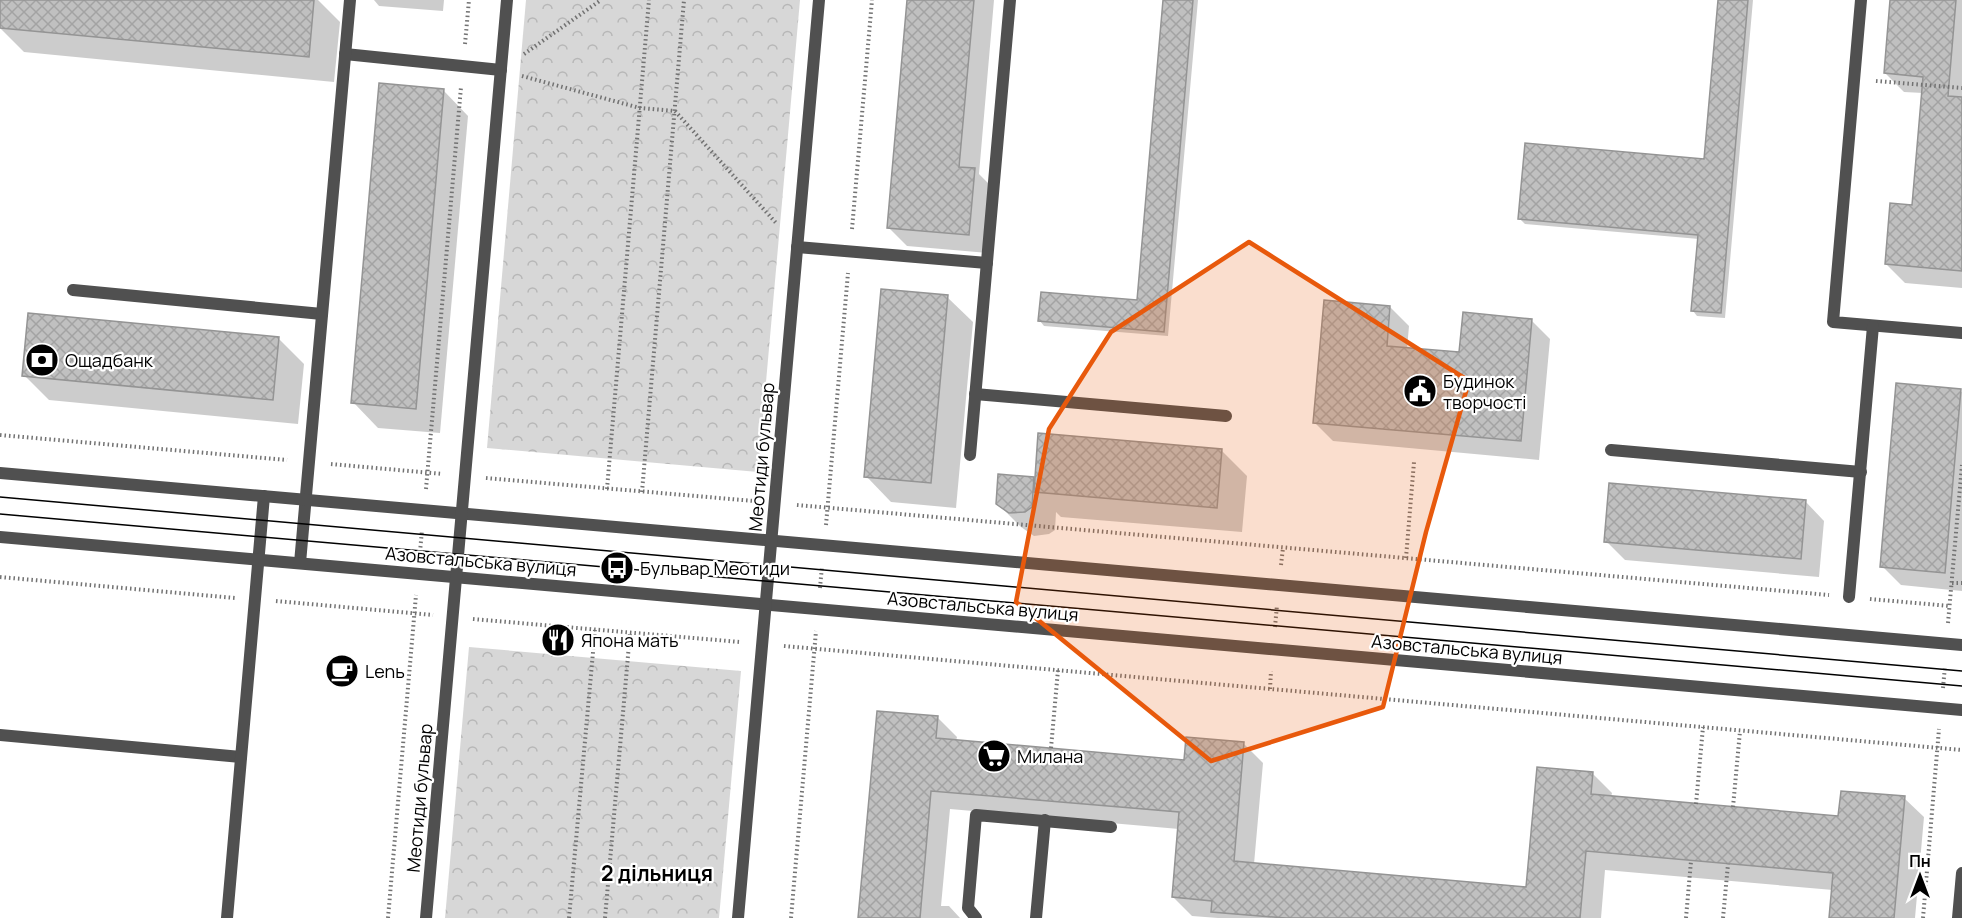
<svg xmlns="http://www.w3.org/2000/svg" width="1962" height="918" font-family="Manrope,sans-serif">
<defs>
<pattern id="park-crowns" width="20" height="18" patternUnits="userSpaceOnUse" patternTransform="scale(1.5)"><rect width="20" height="18" fill="#d7d7d7"/><path d="M2 6a3 3 0 1 1 6 0M12 15a3 3 0 1 1 6 0" fill="none" stroke="#b7b7b7"/></pattern>
<pattern id="building-cross-hatch" width="8" height="8" patternUnits="userSpaceOnUse" patternTransform="scale(1.5)"><rect width="8" height="8" fill="#c0c0c0"/><path d="M0 0l8 8M0 8l8-8" fill="none" stroke="#a3a3a3"/></pattern>
</defs>
<rect width="100%" height="100%" fill="#fff"/>
<!-- park -->
<g fill="url(#park-crowns)">
<polygon points="526,0 800,0 758,472 487,448"/>
<polygon points="469,647 741,671 719,918 445,918"/>
</g>
<!-- shadow -->
<g fill="#0003">
<polygon points="1,0 318,0 340,22 334,82 24,52 0,28"/>
<polygon points="374,0 444,0 443,11 379,6"/>
<polygon points="908,0 994,0 979,174 994,189 988,253 907,246 888,227"/>
<polygon points="1165,0 1198,0 1168,336 1044,326 1040,321 1138,302"/>
<polygon points="1720,0 1753,0 1725,318 1697,316 1693,311 1699,239 1525,224 1520,219 1706,160"/>
<polygon points="1891,0 1962,0 1962,288 1905,283 1886,264 1913,206 1923,93 1904,92 1885,73"/>
<polygon points="443,90 468,116 440,433 378,428 353,402"/>
<polygon points="947,297 973,322 956,508 891,502 866,476"/>
<polygon points="1390,307 1409,326 1407,349 1461,354 1531,320 1550,339 1539,460 1333,441 1314,422"/>
<polygon points="278,338 304,364 298,424 49,400 24,375"/>
<polygon points="1960,391 1962,392 1962,591 1901,585 1882,566"/>
<polygon points="1221,450 1247,476 1242,532 1061,517 1056,512 1055,530 1049,534 1034,536 1021,527 997,503 1034,478 1036,481"/>
<polygon points="1805,501 1824,521 1819,577 1625,560 1606,541"/>
<polygon points="938,718 957,737 956,741 1185,761 1244,744 1263,763 1254,864 1527,888 1593,774 1612,793 1611,797 1840,818 1904,798 1924,817 1915,918 1831,918 1833,890 1605,870 1601,918 1218,918 1192,916 1173,897 1179,829 950,809 941,906 949,906 960,918 859,918"/>
</g>
<!-- building -->
<g fill="url(#building-cross-hatch)" stroke="#949494" stroke-width="1.5">
<polygon points="0,0 314,0 309,57 0,28"/>
<polygon points="907,0 974,0 959,167 975,168 969,235 887,228"/>
<polygon points="1163,0 1193,0 1164,332 1038,321 1041,292 1137,300"/>
<polygon points="1718,0 1748,0 1721,313 1691,311 1698,235 1518,219 1525,143 1704,159"/>
<polygon points="1890,0 1956,0 1948,96 1962,97 1962,271 1885,264 1890,203 1912,205 1923,77 1884,73"/>
<polygon points="379,83 444,89 416,409 351,403"/>
<polygon points="881,289 948,295 931,483 864,477"/>
<polygon points="1324,300 1390,306 1387,346 1459,352 1463,312 1532,319 1521,441 1313,423"/>
<polygon points="28,313 279,337 273,400 22,376"/>
<polygon points="1896,383 1961,389 1945,573 1880,567"/>
<polygon points="1038,433 1222,449 1217,508 1034,492"/>
<polygon points="998,474 1034,477 1032,507 1025,512 1009,513 996,504"/>
<polygon points="1609,483 1806,500 1801,559 1604,542"/>
<polygon points="877,711 938,716 936,738 1184,760 1186,737 1244,742 1234,861 1526,887 1537,767 1593,772 1591,794 1838,816 1841,791 1905,796 1894,918 1829,918 1833,873 1586,851 1580,918 1286,918 1211,912 1212,901 1172,897 1179,812 931,791 920,918 858,918"/>
</g>
<g fill="none" stroke-linecap="round" stroke-linejoin="round">
<!-- path -->
<g stroke="#727272" stroke-width="4" stroke-dasharray="1.5 3" stroke-linecap="butt">
<polyline points="465,44 469,0"/>
<polyline points="524,54 601,0"/>
<polyline points="522,76 640,108 675,111 777,224"/>
<polyline points="1876,81 1962,88"/>
<polyline points="852,229 872,0"/>
<polyline points="0,435 287,460"/>
<polyline points="331,464 443,474"/>
<polyline points="486,478 754,501"/>
<polyline points="426,489 461,87"/>
<polyline points="607,489 649,0"/>
<polyline points="642,492 684,0"/>
<polyline points="797,505 1829,595"/>
<polyline points="826,525 848,273"/>
<polyline points="420,552 422,530"/>
<polyline points="1406,558 1414,462"/>
<polyline points="1281,565 1283,548"/>
<polyline points="0,577 235,598"/>
<polyline points="1952,583 1962,583"/>
<polyline points="820,588 822,566"/>
<polyline points="1870,599 1950,606"/>
<polyline points="276,601 433,615"/>
<polyline points="473,619 740,642"/>
<polyline points="1948,623 1962,465"/>
<polyline points="1275,627 1277,605"/>
<polyline points="784,646 1962,750"/>
<polyline points="1943,688 1945,666"/>
<polyline points="1270,689 1271,671"/>
<polyline points="1051,748 1058,670"/>
<polyline points="1696,804 1703,727"/>
<polyline points="1733,807 1740,731"/>
<polyline points="388,918 416,595"/>
<polyline points="569,918 595,630"/>
<polyline points="605,918 630,633"/>
<polyline points="791,918 816,631"/>
<polyline points="1686,918 1691,861"/>
<polyline points="1723,918 1728,864"/>
<polyline points="1923,918 1939,729"/>
</g>
<!-- service -->
<g stroke="#505050" stroke-width="12">
<polyline points="1861,0 1833,322 1962,333"/>
<polyline points="345,54 501,70"/>
<polyline points="797,247 987,263"/>
<polyline points="73,290 322,314"/>
<polyline points="975,394 1226,416"/>
<polyline points="1611,450 1861,472"/>
<polyline points="970,455 1010,0"/>
<polyline points="300,563 350,0"/>
<polyline points="1849,597 1873,326"/>
<polyline points="0,735 241,757"/>
<polyline points="227,918 264,496"/>
<polyline points="976,918 968,908 976,815 1111,827"/>
<polyline points="1036,918 1045,820"/>
</g>
<!-- minor -->
<polyline stroke="#505050" stroke-width="12" points="1958,918 1962,873"/>
<!-- tertiary -->
<g stroke="#505050" stroke-width="12">
<polyline points="0,473 1962,645"/>
<polyline points="0,537 1962,710"/>
<polyline points="426,918 507,0"/>
<polyline points="738,918 819,0"/>
</g>
<!-- tram -->
<g stroke="#000" stroke-width="1.5">
<polyline points="0,497 1962,671"/>
<polyline points="0,514 1962,686"/>
</g>
</g>
<!-- marked area -->
<path fill="#e8590c" fill-opacity="0.2" stroke="#e8590c" stroke-width="4.5" stroke-linejoin="round" d="M1249 242 1469 381 1426 532 1383 707 1211 761 1016 602 1049 429 1111 332Z"/>
<!-- icons -->
<defs>
<symbol id="bank-disc" viewBox="-11 -11 22 22"><circle r="9.5" fill="#000" stroke="#fff"/><path d="M-6-4H6V4H-6ZM0-2.3a2.3 2.3 0 1 0 0 4.6a2.3 2.3 0 1 0 0-4.6Z" fill="#fff"/></symbol>
<symbol id="civic-disc" viewBox="-11 -11 22 22"><circle r="9.5" fill="#000" stroke="#fff"/><path d="M-.6-6.5H3V-4.5H.6V-3L4-1V1h2V6H-6V1h2V-1L-.6-3ZM-1.2 2.5V6h2.4V2.5Z" fill="#fff"/></symbol>
<symbol id="bus-disc" viewBox="-11 -11 22 22"><circle r="9.5" fill="#000" stroke="#fff"/><path d="M-5-6H5V4H4V6H2V4H-2V6H-4V4H-5ZM-3.5-4V0h7V-4ZM-3.5 1.2v1.5H-2V1.2ZM2 1.2v1.5H3.5V1.2Z" fill="#fff"/></symbol>
<symbol id="restaurant-disc" viewBox="-11 -11 22 22"><circle r="9.5" fill="#000" stroke="#fff"/><path d="M-5-6h1v4h1v-4h1v4h1v-4h1v5L-1.5 .5V6h-2V.5L-5-1ZM5-6V6H3V1.5H1.5Q1.5-4 5-6Z" fill="#fff"/></symbol>
<symbol id="cafe-disc" viewBox="-11 -11 22 22"><circle r="9.5" fill="#000" stroke="#fff"/><path d="M-5.5-4.5H6V0H3Q3 3.5 0 3.5H-2.5Q-5.5 3.5-5.5 0ZM3-3.2v2h1.7v-2ZM-6 4.5H4V6H-6Z" fill="#fff"/></symbol>
<symbol id="supermarket-disc" viewBox="-11 -11 22 22"><circle r="9.5" fill="#000" stroke="#fff"/><path d="M-6-5.5h2.5l.6 2H6L4.5 2H-2.5L-4.4-4H-6ZM-1.5 3.2a1.3 1.3 0 1 0 .1 0ZM3 3.2a1.3 1.3 0 1 0 .1 0Z" fill="#fff"/></symbol>
</defs>
<g fill-rule="evenodd">
<use href="#bank-disc" x="23" y="341" width="38" height="38"/>
<use href="#civic-disc" x="1401" y="372" width="38" height="38"/>
<use href="#bus-disc" x="598" y="549" width="38" height="38"/>
<use href="#restaurant-disc" x="539" y="621" width="38" height="38"/>
<use href="#cafe-disc" x="323" y="652" width="38" height="38"/>
<use href="#supermarket-disc" x="975" y="737" width="38" height="38"/>
</g>
<g text-anchor="middle" dominant-baseline="central" stroke-width="4.5" stroke-linejoin="round" paint-order="stroke">
<!-- poi labels -->
<g font-size="18" fill="#000" stroke="#fff" text-anchor="start">
<text x="65" y="360">Ощадбанк</text>
<text x="1443" y="381">Будинок<tspan x="1443" dy="21">творчості</tspan></text>
<text x="640" y="568">Бульвар Меотиди</text>
<text x="581" y="640">Япона мать</text>
<text x="365" y="671">Lenь</text>
<text x="1017" y="756">Милана</text>
</g>
<!-- street labels -->
<g font-size="18" fill="#000" stroke="#fff">
<text transform="translate(761 457) rotate(-85)">Меотиди бульвар</text>
<text transform="translate(481 561) rotate(5)">Азовстальська вулиця</text>
<text transform="translate(983 606) rotate(5)">Азовстальська вулиця</text>
<text transform="translate(1467 649) rotate(5)">Азовстальська вулиця</text>
<text transform="translate(419 798) rotate(-85)">Меотиди бульвар</text>
</g>
<!-- quarter labels -->
<g font-size="21" font-weight="bold" fill="#000" stroke="#fff">
<text x="657" y="873">2 дільниця</text>
</g>
</g>
<!-- north arrow -->
<g transform="translate(1920 876)" stroke="#ffffff" stroke-width="4.5" paint-order="stroke">
<path d="M0-4.5L10 22L0 15L-10 22Z" fill="#000000"/>
<text y="-9" font-size="16" font-weight="bold" text-anchor="middle" fill="#000000">Пн</text>
</g>
</svg>
